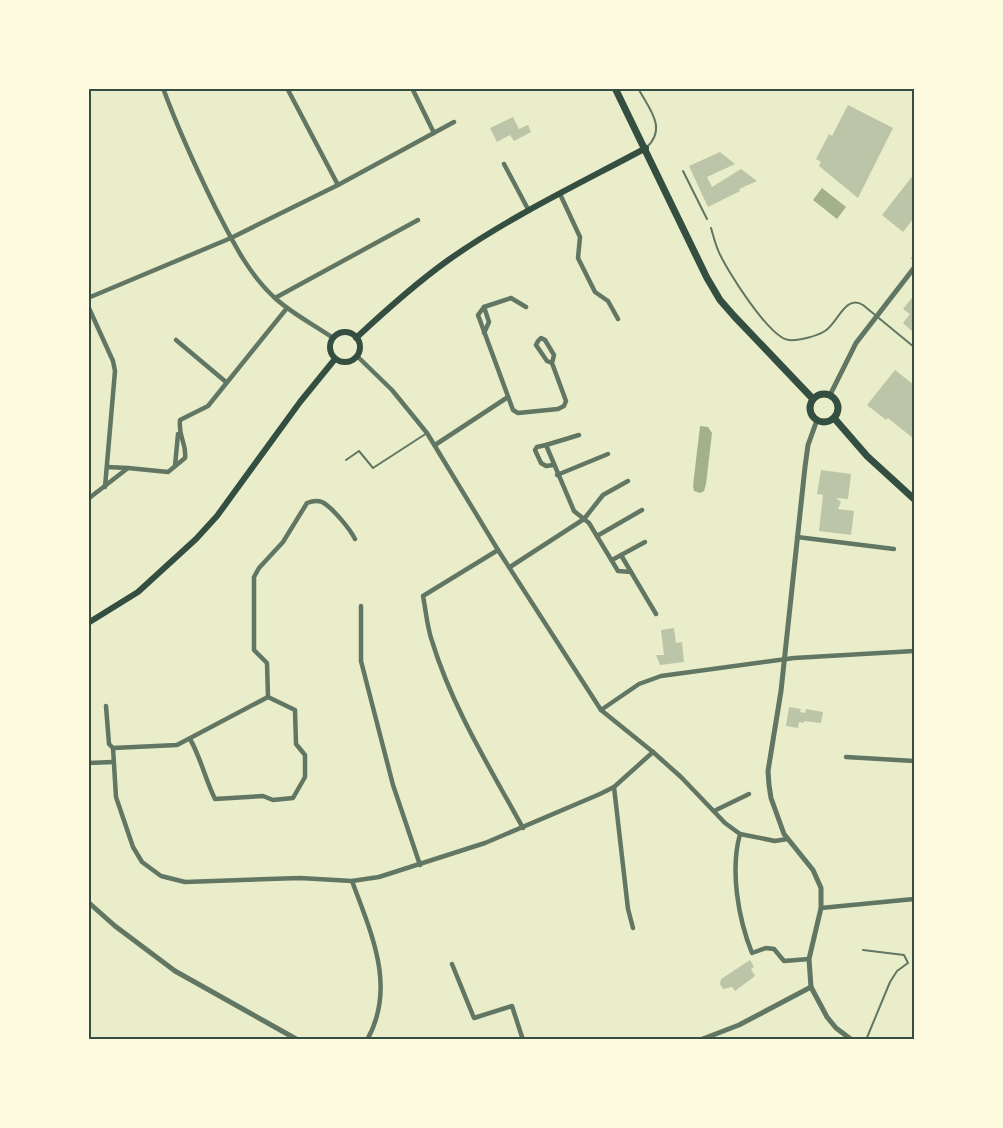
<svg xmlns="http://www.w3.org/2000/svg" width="1003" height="1128" font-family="Ubuntu,sans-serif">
<rect width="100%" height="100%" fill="#e9edc9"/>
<!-- water -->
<g fill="#a3b18a">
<polygon points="822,188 846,207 837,219 813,200"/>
<polygon points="700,426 708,427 712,433 706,484 704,491 700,493 694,491 693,486"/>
</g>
<!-- building -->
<g fill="#bcc5a7">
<polygon points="848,105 893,128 858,198 819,166 821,162 816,159 829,134 832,136"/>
<polygon points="513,117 519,129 528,125 531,132 514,141 510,135 497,142 490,128"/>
<polygon points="720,152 735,164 707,177 712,187 741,169 757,181 739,189 740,191 708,207 689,166"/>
<polygon points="914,174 914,218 903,232 882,215"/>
<polygon points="914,295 914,333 903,323 910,314 903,309"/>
<polygon points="895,370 914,385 914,439 888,418 886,420 867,405"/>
<polygon points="821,470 851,474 848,499 836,498 841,502 838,509 854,511 851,535 819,531 823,495 817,494"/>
<polygon points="674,628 676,643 682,642 684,662 660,665 656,655 664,655 661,630"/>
<polygon points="789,707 801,709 800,712 805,713 806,709 823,712 821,723 804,721 804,723 799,722 798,728 786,726"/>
<polygon points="750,960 754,967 751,969 755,976 735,991 732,987 723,989 720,984 721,979"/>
</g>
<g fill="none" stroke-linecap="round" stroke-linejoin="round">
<!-- service -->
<g stroke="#617663" stroke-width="2">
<path d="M638 88C649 109 668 128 646 148"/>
<polyline points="683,171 707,219"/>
<path d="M711 228C713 235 715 243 718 250 725 268 770 339 789 340 799 341 817 336 825 331 838 323 845 294 863 305L914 347"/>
<polyline points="346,460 359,451 373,468 427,433"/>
<polyline points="863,950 904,955 908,963 897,971 890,982 866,1040"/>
</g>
<!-- pedestrian -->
<polyline stroke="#617663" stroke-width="3" points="913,258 914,259"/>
<!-- minor -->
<g stroke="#617663" stroke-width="4.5">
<path d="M163 88C178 129 196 168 215 207 232 240 248 274 276 299 293 314 314 325 333 338"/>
<polyline points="287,88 338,185"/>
<polyline points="412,88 434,133"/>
<polyline points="504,164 529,211"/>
<polyline points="560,194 580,237 578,258 595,292 608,301 618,319"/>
<polyline points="88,298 231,238 338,185 454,122"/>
<polyline points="275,298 418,220"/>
<polyline points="88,306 113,361 115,371 105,487"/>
<polyline points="484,307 489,322 484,333"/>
<polyline points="526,307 511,298 484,307 478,315 513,410 518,413 558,409 564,406 566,401 552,363 554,355 545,340 541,338 538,341 536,345 547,361 552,363"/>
<polyline points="176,340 226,382"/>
<polyline points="357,356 392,390 427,433 498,550 601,710 653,752 681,777 725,823 740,834 775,841 787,839"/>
<polyline points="579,435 546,445 574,511 589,523 618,571 631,572 656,614"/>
<polyline points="435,445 508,397"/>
<polyline points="546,445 537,447 535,450 541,463 546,466 553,465"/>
<polyline points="175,466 178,434"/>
<polyline points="107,467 128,468"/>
<polyline points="557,475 608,454"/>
<path d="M88 499 128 468 168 472 185 458C187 443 178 438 180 420L208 406 287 308"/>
<polyline points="597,536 642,510"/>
<polyline points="797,537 894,549"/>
<path d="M498 550 423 596C426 611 427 627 432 641 452 707 490 768 523 828"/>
<polyline points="621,555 631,572"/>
<polyline points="612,560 645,542"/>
<polyline points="510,567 584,519 603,495 628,481"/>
<polyline points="361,606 361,661 393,785 420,865"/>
<path d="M268 697 267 663 254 650V577L259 568 283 542 307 503C312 501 317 500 322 502 332 507 350 529 355 539"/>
<polyline points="106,706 109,744 113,748 116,797 133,847 142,862 161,876 185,882 300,878 352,881 379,877 485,843 600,794 614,787 653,752"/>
<polyline points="601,710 639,684 661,676 794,658 914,651"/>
<path d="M190 739C201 758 205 779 215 799L263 796 273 800 293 798 305 777V755L296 744 295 710 268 697"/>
<polyline points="113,748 177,745 268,697"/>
<polyline points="846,757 914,761"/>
<polyline points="88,763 113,762"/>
<polyline points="614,787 628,909 633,928"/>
<polyline points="714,811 749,794"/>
<path d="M740 834C730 870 738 918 752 953L766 948 774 949 784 961 809 959"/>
<path d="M352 881C371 933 397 987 367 1040"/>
<polyline points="821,908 914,899"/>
<polyline points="452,964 474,1018 512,1006 523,1040"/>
</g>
<!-- tertiary -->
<g stroke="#617663" stroke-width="5">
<polyline points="830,395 856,343 914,268"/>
<polyline points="817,420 808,445 805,467 781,691 768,771 769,785 771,798 784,834 813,870 821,888 821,908 809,959 811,987 827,1017 836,1028 852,1040"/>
<polyline points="88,902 115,926 175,971 298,1040"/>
<polyline points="700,1040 739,1025 811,987"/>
</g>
<!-- secondary -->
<g stroke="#344e41" stroke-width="6">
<circle cx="345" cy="347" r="15"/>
<path d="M356 338C385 311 415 284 447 261 509 217 579 184 646 148"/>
<polyline points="88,623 138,592 196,539 217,516 300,402 335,359"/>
</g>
<!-- primary -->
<g stroke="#344e41" stroke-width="7">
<polyline points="615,88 707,278 720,300 734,316 813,399"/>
<circle cx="824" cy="408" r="14"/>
<polyline points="834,418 867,456 914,499"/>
</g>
</g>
<!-- border -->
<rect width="1003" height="1128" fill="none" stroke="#fefae0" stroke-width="180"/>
<rect x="90" y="90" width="823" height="948" fill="none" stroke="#344e41" stroke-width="2"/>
</svg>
